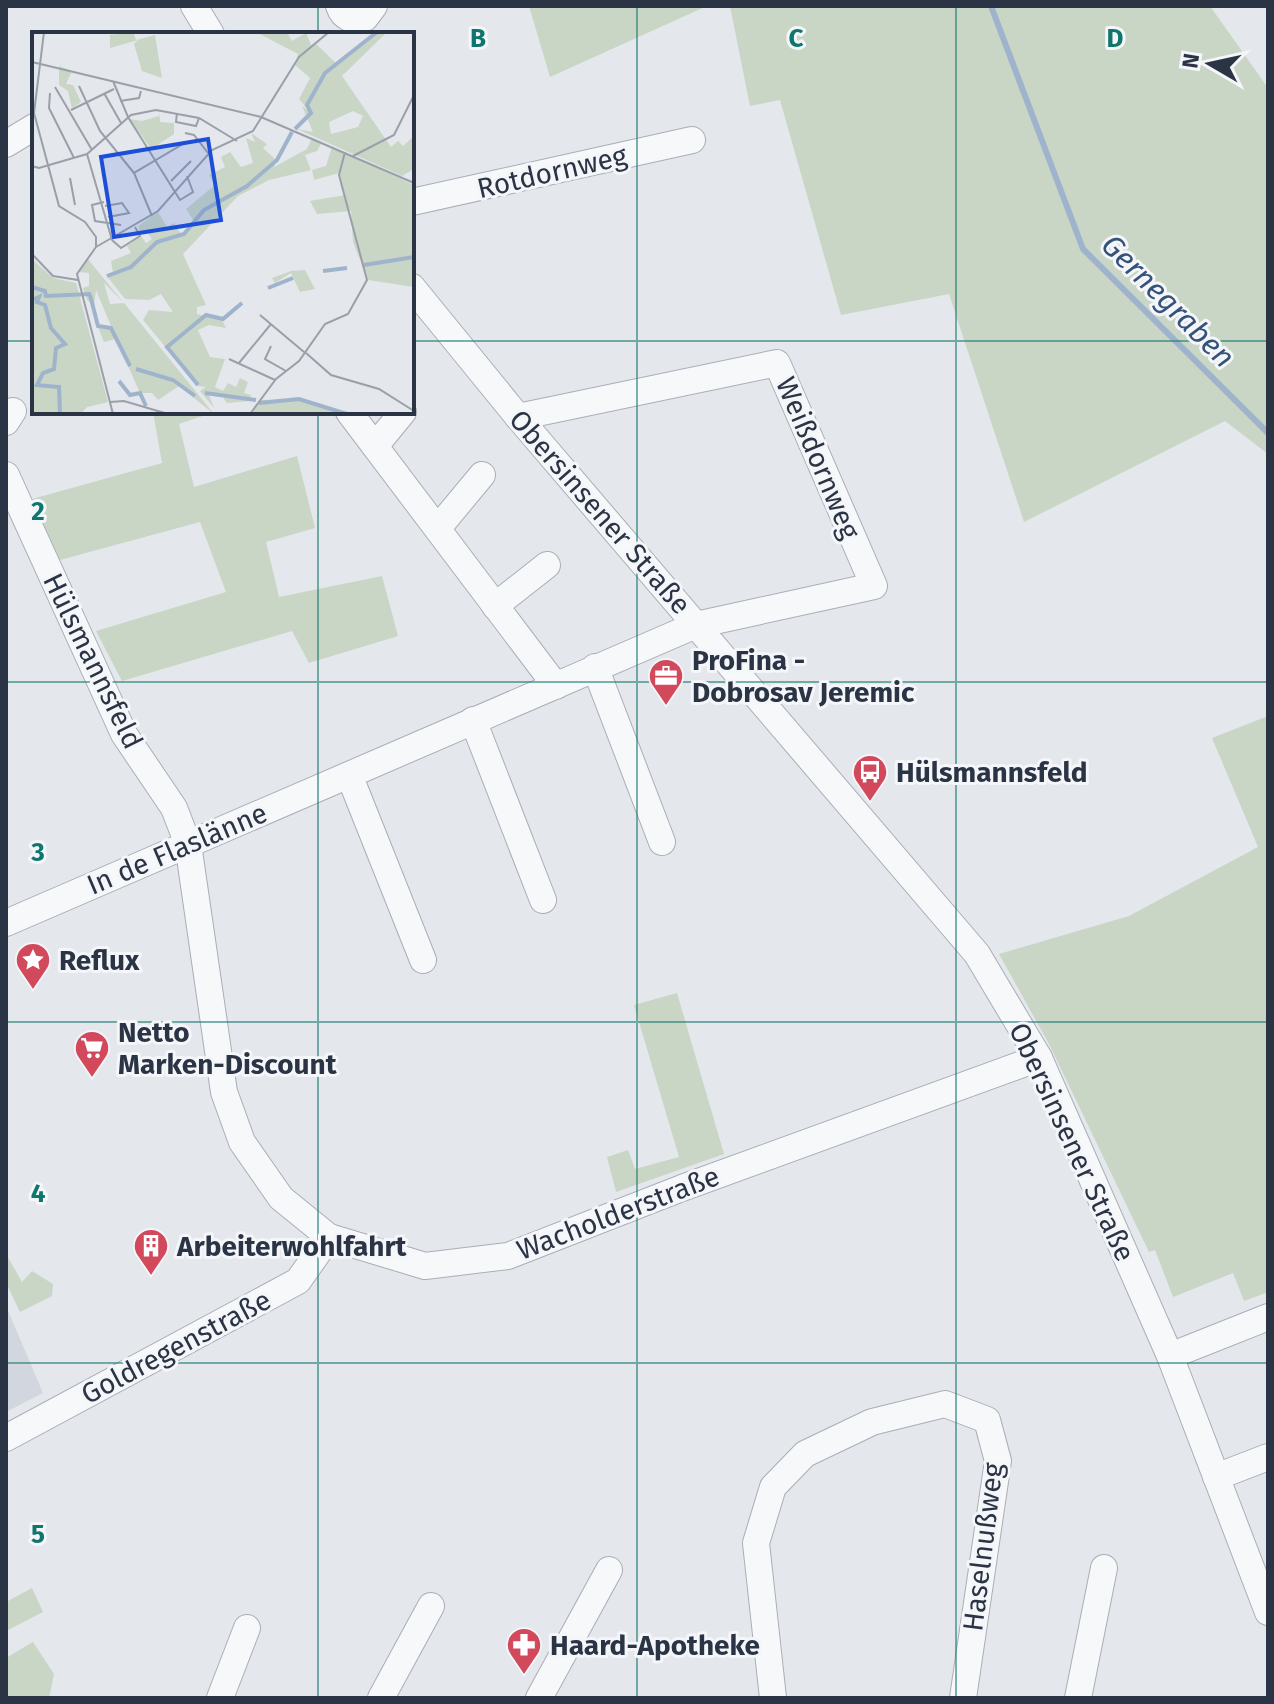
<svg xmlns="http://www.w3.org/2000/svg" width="1274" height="1704" font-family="'Fira Sans',sans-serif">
<rect width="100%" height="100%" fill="#e4e7ec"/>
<!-- built -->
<polygon fill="#d2d6de" points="6,1306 43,1393 6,1412"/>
<!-- green -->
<g fill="#c9d6c5">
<polygon points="529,6 707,6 550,77"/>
<polygon points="730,6 1210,6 1268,88 1268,454 1225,421 1024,522 949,294 841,315 780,100 750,106"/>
<polygon points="153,412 214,412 179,424 194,487 297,456 315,528 266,542 279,597 382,576 398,636 309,663 292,631 122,681 96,631 226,592 200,522 60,560 32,499 162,463"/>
<polygon points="1268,716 1268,1292 1244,1301 1233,1273 1173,1297 1155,1250 1149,1252 1049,1044 999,954 1129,916 1258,847 1212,738"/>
<polygon points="677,993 724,1154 616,1192 607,1157 628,1150 635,1169 679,1157 634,1005"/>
<polygon points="6,1254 22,1282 32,1271 53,1284 52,1296 20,1312 6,1283"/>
<polygon points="32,1588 43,1612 6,1631 6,1602"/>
<polygon points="33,1642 54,1674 49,1698 6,1698 6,1658"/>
</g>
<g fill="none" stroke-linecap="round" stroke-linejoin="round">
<!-- stream -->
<polyline stroke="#9fb4cc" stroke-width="6" points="991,6 1083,249 1268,433"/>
<defs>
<g id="minor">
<polyline points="194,6 211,34"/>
<path d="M339 6C343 18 353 22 365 18L374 6"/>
<polyline points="6,144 34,127"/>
<polyline points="412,202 692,140"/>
<polyline points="412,287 518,417 977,954 1039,1058 1170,1356 1268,1612"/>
<polyline points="349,412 556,686"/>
<polyline points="6,422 13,411"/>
<polyline points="375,446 403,412"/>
<polyline points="6,475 124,734 174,808 188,844 224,1092 242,1142 281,1198 329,1237 425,1266 508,1256 682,1188 1039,1058"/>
<polyline points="438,528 482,475"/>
<polyline points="495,606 547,565"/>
<polyline points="595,667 662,842"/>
<polyline points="473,720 543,900"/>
<polyline points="350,777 423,960"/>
<polyline points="6,923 696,625 874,586 777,363 518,417"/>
<polyline points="1170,1356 1268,1317"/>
<polyline points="6,1438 298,1281 329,1237"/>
<polyline points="1216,1477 1268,1457"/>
<polyline points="220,1698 247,1628"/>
<polyline points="381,1698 431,1606"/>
<polyline points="539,1698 609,1570"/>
<polyline points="773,1698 756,1543 773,1487 805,1454 872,1422 945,1404 987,1420 998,1461 963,1698"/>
<polyline points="1078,1698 1104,1568"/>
</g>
</defs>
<!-- minor casing -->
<use href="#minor" stroke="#a9aeb7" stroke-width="28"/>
<!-- minor -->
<use href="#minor" stroke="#f7f8fa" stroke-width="26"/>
</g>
<!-- grid -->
<path fill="none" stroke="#0f766e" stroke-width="2" stroke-opacity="0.55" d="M318 6V34M637 6V1698M956 6V1698M6 341H34M412 341H1268M318 412V1698M6 682H1268M6 1022H1268M6 1363H1268"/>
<!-- icons -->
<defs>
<symbol id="office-pin" viewBox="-11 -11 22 30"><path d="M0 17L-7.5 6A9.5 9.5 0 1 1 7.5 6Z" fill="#d1495b" stroke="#f4f6f9"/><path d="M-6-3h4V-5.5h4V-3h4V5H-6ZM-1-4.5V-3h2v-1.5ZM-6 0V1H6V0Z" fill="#fff"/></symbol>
<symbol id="bus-pin" viewBox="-11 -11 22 30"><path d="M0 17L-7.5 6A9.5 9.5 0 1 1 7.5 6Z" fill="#d1495b" stroke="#f4f6f9"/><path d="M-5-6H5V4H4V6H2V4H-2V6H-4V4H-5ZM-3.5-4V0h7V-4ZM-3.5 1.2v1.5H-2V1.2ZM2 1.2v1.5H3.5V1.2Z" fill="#fff"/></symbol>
<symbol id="sight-pin" viewBox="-11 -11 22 30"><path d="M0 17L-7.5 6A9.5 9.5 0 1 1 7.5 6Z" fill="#d1495b" stroke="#f4f6f9"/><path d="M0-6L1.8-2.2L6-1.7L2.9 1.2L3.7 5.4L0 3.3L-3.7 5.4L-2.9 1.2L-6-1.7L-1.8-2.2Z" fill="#fff"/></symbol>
<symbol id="supermarket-pin" viewBox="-11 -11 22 30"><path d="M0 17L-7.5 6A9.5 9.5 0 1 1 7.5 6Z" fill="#d1495b" stroke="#f4f6f9"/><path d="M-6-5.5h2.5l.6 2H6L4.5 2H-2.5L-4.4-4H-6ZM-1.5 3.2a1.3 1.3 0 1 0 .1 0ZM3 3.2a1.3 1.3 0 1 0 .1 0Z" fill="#fff"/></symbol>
<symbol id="building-pin" viewBox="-11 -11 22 30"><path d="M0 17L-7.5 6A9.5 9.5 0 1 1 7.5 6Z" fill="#d1495b" stroke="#f4f6f9"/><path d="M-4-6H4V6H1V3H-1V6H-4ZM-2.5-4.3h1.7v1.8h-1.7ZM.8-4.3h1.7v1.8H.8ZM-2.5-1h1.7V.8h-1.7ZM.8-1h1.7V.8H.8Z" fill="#fff"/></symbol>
<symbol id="pharmacy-pin" viewBox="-11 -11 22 30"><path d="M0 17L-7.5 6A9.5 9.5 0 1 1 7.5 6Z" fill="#d1495b" stroke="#f4f6f9"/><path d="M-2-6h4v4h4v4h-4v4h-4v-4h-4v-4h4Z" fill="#fff"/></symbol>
</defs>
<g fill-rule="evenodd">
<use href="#office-pin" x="646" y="656" width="40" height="54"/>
<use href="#bus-pin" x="850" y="752" width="40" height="54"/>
<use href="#sight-pin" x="13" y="940" width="40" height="54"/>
<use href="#supermarket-pin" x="72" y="1028" width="40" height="54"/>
<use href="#building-pin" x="131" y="1226" width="40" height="54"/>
<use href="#pharmacy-pin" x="504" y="1625" width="40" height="54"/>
</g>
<g text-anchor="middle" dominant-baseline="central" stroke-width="6" stroke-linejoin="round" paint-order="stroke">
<!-- street labels -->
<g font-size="28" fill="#2b3445" stroke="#f4f6f9">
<text transform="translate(552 172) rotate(-13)">Rotdornweg</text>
<text transform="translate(818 458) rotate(67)">Weißdornweg</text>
<text transform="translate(600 512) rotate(49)">Obersinsener Straße</text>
<text transform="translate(93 661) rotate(64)">Hülsmannsfeld</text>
<text transform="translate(177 849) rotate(-23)">In de Flaslänne</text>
<text transform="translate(1072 1142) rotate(65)">Obersinsener Straße</text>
<text transform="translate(618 1213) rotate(-21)">Wacholderstraße</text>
<text transform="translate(176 1347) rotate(-28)">Goldregenstraße</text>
<text transform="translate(983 1547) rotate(-83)">Haselnußweg</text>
</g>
<!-- poi labels -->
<g font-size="28" font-weight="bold" fill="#2b3445" stroke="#f4f6f9" text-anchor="start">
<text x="692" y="660">ProFina -<tspan x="692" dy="32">Dobrosav Jeremic</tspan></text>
<text x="896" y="772">Hülsmannsfeld</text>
<text x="59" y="960">Reflux</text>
<text x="118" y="1032">Netto<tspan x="118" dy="32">Marken-Discount</tspan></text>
<text x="177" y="1246">Arbeiterwohlfahrt</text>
<text x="550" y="1645">Haard-Apotheke</text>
</g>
<!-- water labels -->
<g font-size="30" font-style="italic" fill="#34527a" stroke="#f4f6f9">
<text transform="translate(1168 301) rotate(45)">Gernegraben</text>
</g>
</g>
<!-- overview -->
<g transform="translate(32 32)">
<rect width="382" height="382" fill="#e4e7ec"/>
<path d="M101 0 104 8 123 3 130 46 110 39 102 12 106 8 78 16V3ZM224 0H255L260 9 274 1 280 15 284 12 305 32 345 0H355L310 44 359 115 366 109 371 114 382 104V137L370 144 265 97 281 100 270 74 279 81 267 67 278 46 263 33 266 22ZM321 79 331 84 326 95 299 102 297 90ZM27 34 40 39 34 52 41 53 49 70 40 76 36 59 27 53ZM127 79 128 90 142 91V102L119 117 98 87 110 89 127 84ZM219 101 235 112 231 116 244 128 242 135 275 117 280 106 290 110 285 119 273 123 279 138 237 148 206 164 151 222 174 273 165 275V282L190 288 194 296 177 293 166 298 178 325 193 327 183 355 191 359 196 351 204 355 208 346 216 350 212 361 219 363 218 369 195 371 190 364 177 363 182 376 168 359 174 355 166 354 111 288 117 278 141 280 129 262 117 268 93 267 74 243 81 241 79 229 99 221 95 214 109 204 114 211 120 207 114 199 109 202 106 194 126 180 135 195 142 191 149 202 157 198 162 189 154 177 183 153 177 143 193 135 189 125 198 120 209 135 221 131 214 106 223 110ZM300 115 382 153V255L336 248 321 210 319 179 285 182 278 169 313 163 307 141 282 148 280 138 294 134ZM55 226 91 270 72 251 78 272 92 271 182 382 147 354 126 368 120 361H108L84 307 72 310 65 293 79 294 64 258 62 273 55 268 51 256 57 254V241L47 240ZM0 227 21 246 44 251 76 370 55 375 49 382H0ZM273 238 283 257 268 260 259 241 243 251 240 246 259 239ZM269 367 315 382H219L228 368Z" fill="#c9d6c5" fill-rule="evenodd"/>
<path fill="none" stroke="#9fb4cc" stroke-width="4" d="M263 97 279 81 275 73 293 41 345 0M332 233 382 225M291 239 315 236M75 244 99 235 125 210 152 202 172 178 215 154 245 128 260 100M0 255 13 259 14 264 59 262M236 256 261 246M58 263 66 294 79 296 98 334M0 268 7 265 5 270 13 273 19 296 33 312 24 316 22 337 11 341 5 353 27 355 28 382M104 337 141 348 163 364M87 349 98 363 108 361 114 374M166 353 135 315 174 283 191 287 210 271M173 361 224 368M227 371 267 367 315 382"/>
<path fill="none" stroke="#9a9fa9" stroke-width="2" d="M12 0 2 81 27 174 53 190 64 205V215L45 242 81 382M0 30 229 85 382 151M81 49 96 85 148 168 161 160 155 144M47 54 68 99 102 141M23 55 60 118M18 61 17 76 42 126M72 61 89 91M88 69 107 66 109 59M39 78 82 57M145 81 144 90 164 94 167 86M153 101 162 103 176 121M55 122 80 208M321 124 362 103 382 63M0 134 7 136 55 122 99 83 124 78 167 86 205 109M38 146 43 173M139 149 159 129M72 170 60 173 63 189 89 193M73 174 90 171 97 181 76 185M120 184 102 141 151 112M80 208 89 216 108 204 103 195M64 215 126 179 180 118 221 99 267 25 297 0M0 222 21 244 46 248M228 283 272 320M239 314 233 327 254 339M274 321 299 343 347 357 382 379M197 327 243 348M207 331 239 292M78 370 92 369 136 382M218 382 244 347 267 329 293 292 316 282 335 248 307 143 313 120"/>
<path fill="#1d4ed8" fill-opacity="0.15" stroke="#1d4ed8" stroke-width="4" d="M176 107 189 188 82 205 69 125Z"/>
<rect width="382" height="382" fill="none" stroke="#2b3445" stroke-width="4"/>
</g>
<g font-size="26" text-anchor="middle" font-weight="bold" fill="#0f766e" stroke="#f4f6f9" stroke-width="6" stroke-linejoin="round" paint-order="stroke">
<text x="478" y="47">B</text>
<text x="796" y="47">C</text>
<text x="1115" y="47">D</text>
<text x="38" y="520">2</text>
<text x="38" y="861">3</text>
<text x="38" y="1202">4</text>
<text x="38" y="1543">5</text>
</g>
<!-- border -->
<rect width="1274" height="1704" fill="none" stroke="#2b3445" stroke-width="16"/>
<!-- north arrow -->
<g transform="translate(1210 64) rotate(279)" stroke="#f4f6f9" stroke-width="6" paint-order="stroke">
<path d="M0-6L14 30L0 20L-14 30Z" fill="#2b3445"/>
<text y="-12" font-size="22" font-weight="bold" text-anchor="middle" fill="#2b3445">N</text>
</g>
</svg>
